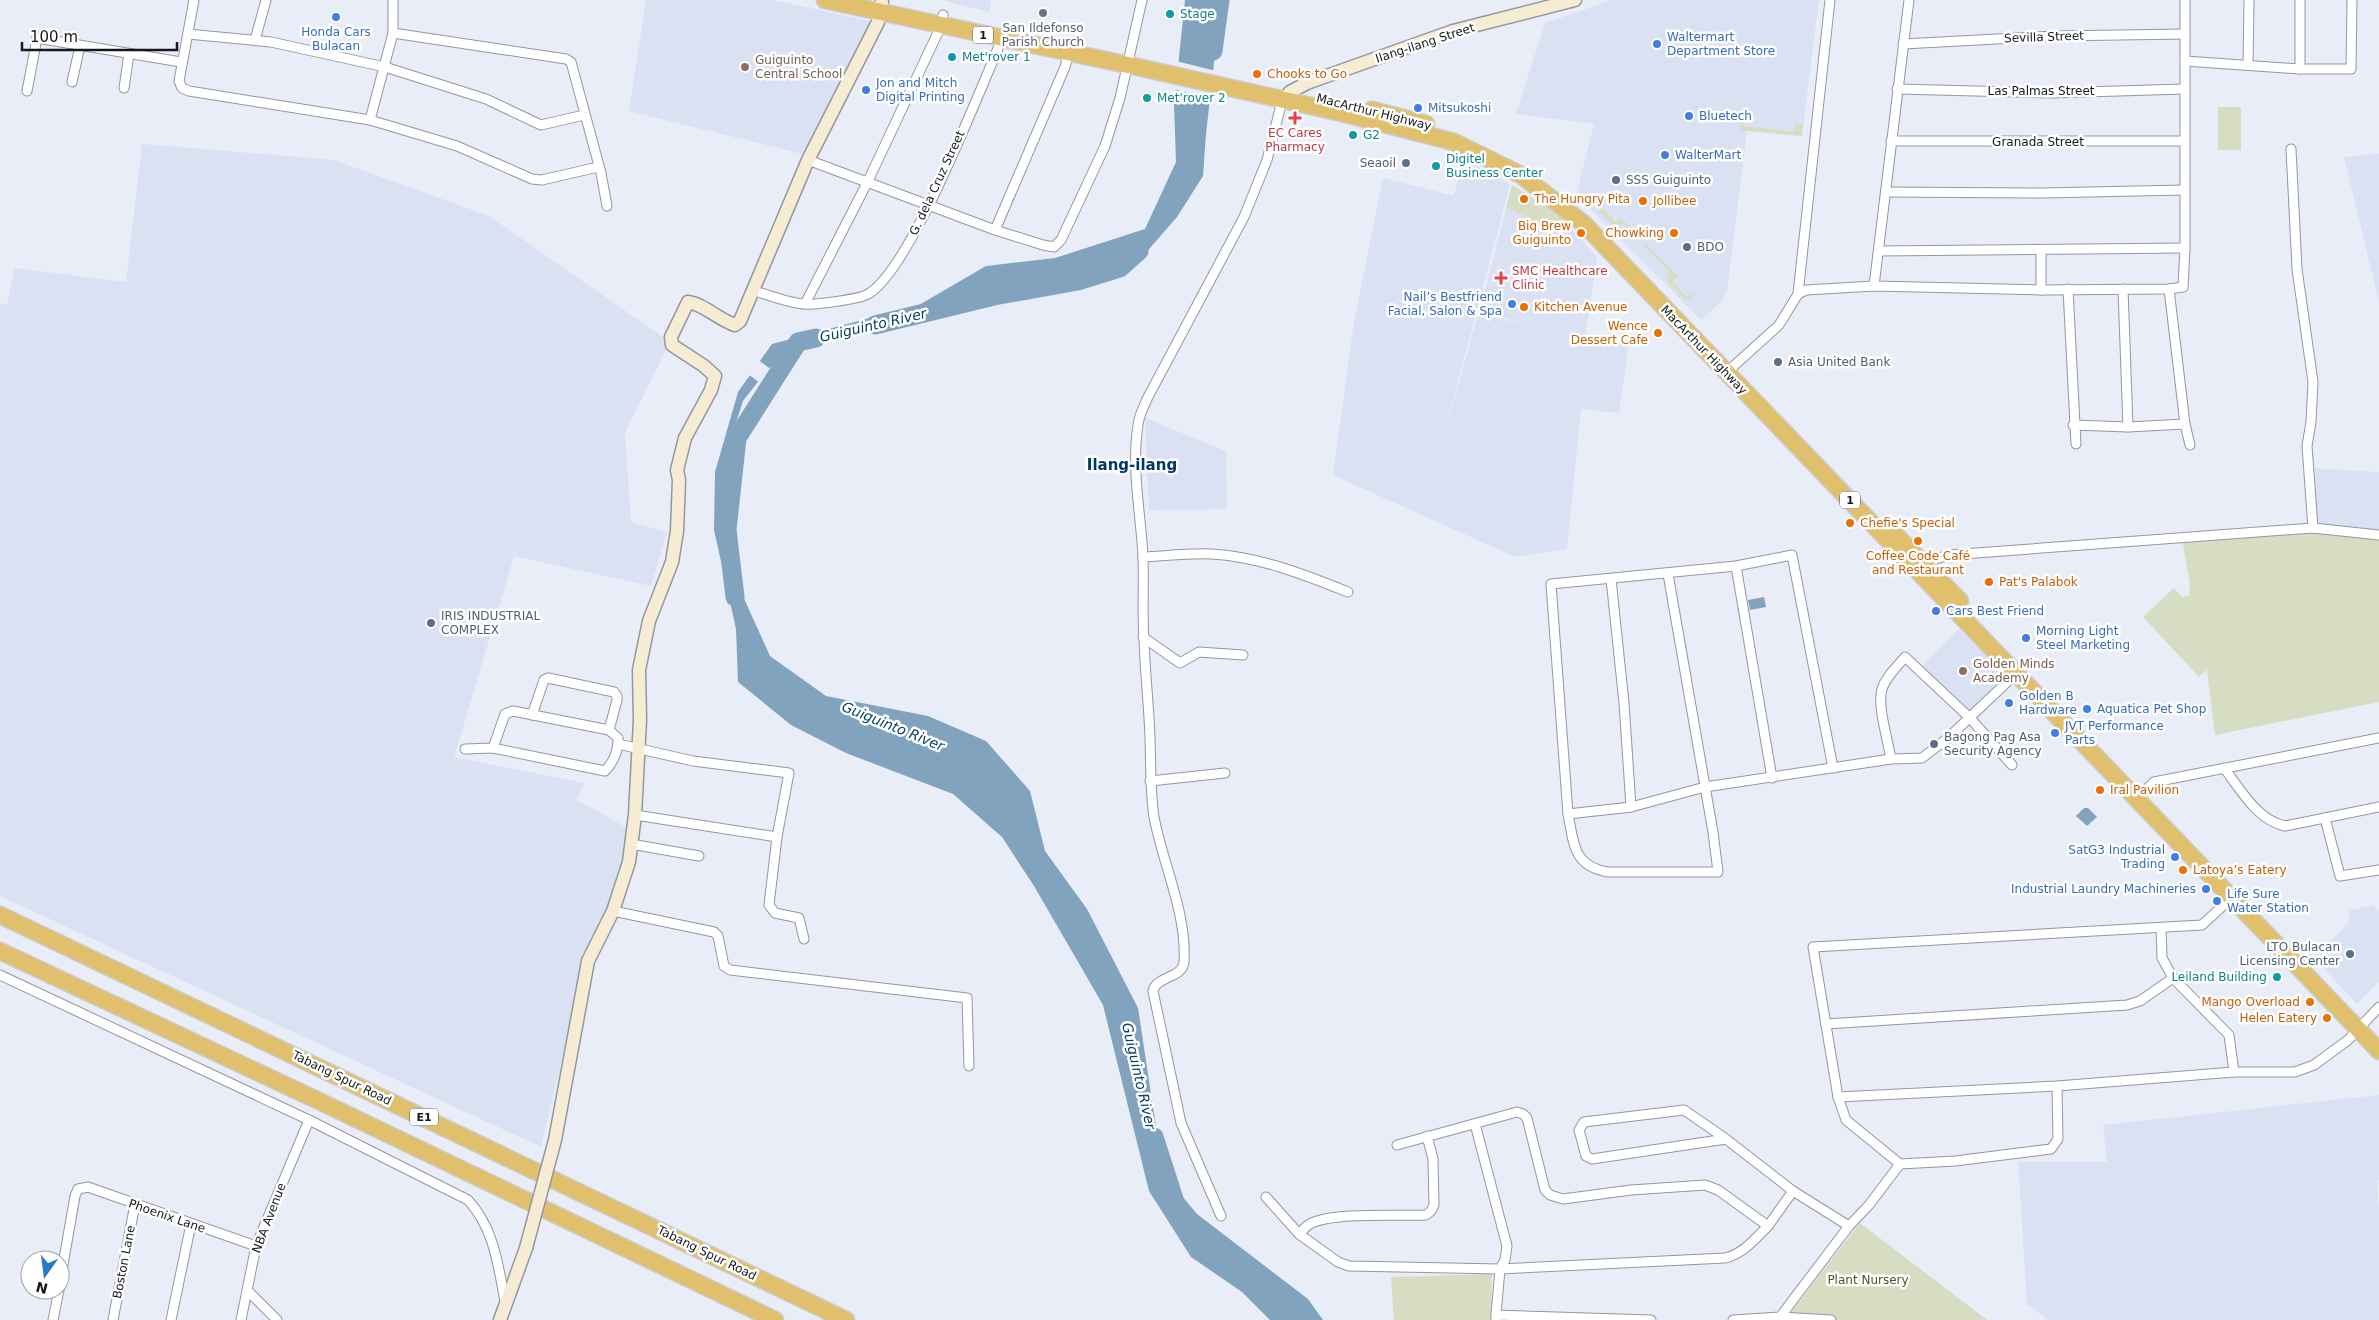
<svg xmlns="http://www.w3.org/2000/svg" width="2379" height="1320" font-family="'DejaVu Sans',sans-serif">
<rect width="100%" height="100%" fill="#e8edf8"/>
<!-- built -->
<g fill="#dae1f3">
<polygon points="646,0 773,0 874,22 814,157 629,111"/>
<polygon points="942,0 991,0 989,12"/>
<polygon points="1612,0 1819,0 1802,136 1747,131 1727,291 1722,301 1701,320 1576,195 1594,124 1516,114 1545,23"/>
<polygon points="142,144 334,160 489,216 670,342 625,432 631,522 667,532 651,586 514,556 454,757 584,783 577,800 629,829 613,905 586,957 541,1147 0,896 0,304 7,304 15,268 126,282"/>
<polygon points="2379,154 2379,302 2344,157"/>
<polygon points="1463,158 1510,184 1437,461 1478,314 1530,325 1480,311 1512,185 1558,214 1597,257 1585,337 1629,344 1619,413 1581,409 1567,549 1515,557 1333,475 1354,322 1383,178 1454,196"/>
<polygon points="1145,418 1226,451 1227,509 1149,510"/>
<polygon points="2312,468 2379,472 2379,539 2316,530"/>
<polygon points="1959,629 2005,675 1968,713 1921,667"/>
<polygon points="2373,905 2379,911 2379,982 2357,1004 2314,958 2348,924 2350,910"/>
<polygon points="2379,1095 2379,1179 2377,1181 2379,1211 2379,1320 2048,1320 2027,1304 2018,1162 2107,1162 2103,1125"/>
</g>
<!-- green -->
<g fill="#d6ddc2">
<rect x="2218" y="107" width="23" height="43"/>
<polygon points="1741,116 1744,117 1743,126 1794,132 1795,123 1803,125 1802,136 1740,130"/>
<polygon points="1512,185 1558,214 1565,222 1559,232 1506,207"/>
<polygon points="1605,205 1603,209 1616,222 1621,218 1631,228 1628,230 1624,225 1612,224 1599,211"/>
<polygon points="1646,245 1678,276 1672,281 1687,297 1691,293 1693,295 1687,301 1667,282 1669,272 1644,246"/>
<polygon points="2316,530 2379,539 2379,702 2215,735 2207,670 2199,677 2143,617 2174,588 2182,597 2189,595 2190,584 2182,538"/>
<polygon points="1860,1223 1987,1320 1785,1320"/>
<polygon points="1492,1274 1491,1320 1394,1320 1391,1277"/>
</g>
<!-- water -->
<g fill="#82a3be">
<polygon points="1185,0 1221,0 1206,134 1203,176 1177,217 1136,264 1015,290 957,297 881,327 802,343 767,370 743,401 728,448 732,572 770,656 826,696 928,716 986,741 1030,791 1045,851 1087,909 1138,1008 1163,1173 1197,1214 1308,1299 1323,1320 1270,1320 1242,1292 1191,1257 1149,1191 1103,1005 1034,886 1002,837 953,794 846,753 791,725 738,682 736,629 714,530 715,472 738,392 772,344 919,305 986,266 1055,258 1145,229 1176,162 1174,104"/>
<polygon points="1764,597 1766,607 1750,610 1748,600"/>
<polygon points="2084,808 2088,808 2097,817 2087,826 2076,816"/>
</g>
<!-- pier -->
<g fill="#e8edf8">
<polygon points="1176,61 1216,71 1213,98 1173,89"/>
<polygon points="758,360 772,370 760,383 748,374"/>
</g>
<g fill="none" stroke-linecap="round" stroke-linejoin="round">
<!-- river -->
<g stroke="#82a3be" stroke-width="19">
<polyline points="1213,51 1220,0"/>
<polyline points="875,325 994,296 1078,281 1120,268 1139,251"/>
<polyline points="735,597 727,530 737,438 798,342 816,338"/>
<polyline points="1154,1137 1174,1199"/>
</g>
<defs>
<g id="street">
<polyline points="194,0 179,81 182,88 189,91 370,120 457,146 532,179 542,180 598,167"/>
<polyline points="393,33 566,59 571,62 601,173 607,206"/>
<polyline points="188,34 271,42 385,67 486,99 541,125 584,115"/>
<polyline points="255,40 266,0"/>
<polyline points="1903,44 2054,36 2185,34"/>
<polyline points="2185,61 2300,69 2351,69 2352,0"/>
<polyline points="2248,65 2249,0"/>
<polyline points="2300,69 2300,0"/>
<polyline points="72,82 80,46"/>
<polyline points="124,88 129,54"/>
<polyline points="1897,89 2051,93 2185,89"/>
<polyline points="27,91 37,38 181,62"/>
<polyline points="370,120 393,33 393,0"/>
<polyline points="1891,141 2184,141"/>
<polyline points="2291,149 2297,269 2313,382 2311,422 2307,446 2313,528"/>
<polyline points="808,160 995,230 1043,245 1054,247 1061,240 1105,146 1120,98 1142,0"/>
<polyline points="1886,192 2043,193 2184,190"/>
<polyline points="995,230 1065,67 1071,44"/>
<polyline points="1879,251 2185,248"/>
<polyline points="1874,286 1909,0"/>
<polyline points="2068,289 2076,444"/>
<polyline points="2123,289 2128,427"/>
<polyline points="2169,289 2185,424 2190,445"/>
<polyline points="2041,290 2041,250"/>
<path d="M754 291C770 295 790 304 806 304 817 305 857 299 866 295 908 277 981 87 1002 39"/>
<polyline points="1798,294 1806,290 1874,286 2041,290 2169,289 2183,287 2185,248 2185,0"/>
<polyline points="805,304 868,181 941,26 943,15"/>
<polyline points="1727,372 1779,325 1798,294 1830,0"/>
<polyline points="2073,425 2128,427 2185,424"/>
<path d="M1143 557C1165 556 1189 553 1212 554 1260 557 1303 574 1348 592"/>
<polyline points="1922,563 1949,555 2313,528 2379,535"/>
<polyline points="1736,566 1772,778"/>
<path d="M1668 574 1713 832 1718 872H1608C1573 866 1574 844 1568 814L1551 584 1736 566 1792 555 1833 768"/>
<polyline points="1611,579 1624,703 1631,807"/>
<polyline points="1143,637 1180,663 1199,652 1243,655"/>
<polyline points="532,715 544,680 548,678 614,692 617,696 617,700 609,730"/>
<polyline points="618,744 693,761 789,773 777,837 769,905 775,913 799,918 804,939"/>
<path d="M465 749 493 748 605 771C613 763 619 750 618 738L609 730 513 711 505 714 493 748"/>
<path d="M1891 759C1888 741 1877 705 1882 689 1886 676 1897 667 1905 657L1970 718 2012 765"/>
<path d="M2224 768C2241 790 2257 820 2285 826L2379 807"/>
<polyline points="1150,781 1225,773"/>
<polyline points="2136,799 2154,782 2379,738"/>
<polyline points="1568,814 1631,807 1705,787 1891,759 1922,758 1948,738 2023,667"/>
<polyline points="635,815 777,837"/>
<polyline points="2325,818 2340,876 2379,870"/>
<polyline points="631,844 699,856"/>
<polyline points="613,911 714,932 718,936 724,966 730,970 967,998 969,1066"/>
<polyline points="2161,928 2162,958 2173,978 2229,1035 2234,1072"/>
<path d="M0 975 309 1120 468 1200C494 1228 498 1265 505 1301"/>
<polyline points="1826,1024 2127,1005 2140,1001 2173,978"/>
<polyline points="2057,1086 2058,1139 2051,1149 1955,1161 1900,1164 1846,1120 1838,1097 1813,947 2202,925 2239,891"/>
<polyline points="1838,1097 2057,1086 2234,1072 2295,1072 2314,1065 2348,1040 2379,1007"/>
<polyline points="1475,1124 1507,1246 1505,1260 1500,1269 1496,1315"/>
<polyline points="1726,1139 1592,1159 1586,1156 1579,1130 1584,1122 1684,1110 1726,1139 1793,1191 1849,1226"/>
<path d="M1397 1145 1517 1112 1523 1114 1527 1118 1545 1190 1550 1195 1563 1199 1631 1190 1705 1185 1718 1190 1768 1226C1755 1239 1743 1254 1725 1258L1500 1269 1349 1266 1338 1262 1299 1234C1302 1231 1306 1226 1310 1224 1332 1212 1398 1216 1426 1215L1431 1211 1434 1205 1433 1159 1427 1136"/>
<polyline points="1266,1197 1299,1234"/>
<path d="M1221 1216 1181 1123 1153 991C1156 976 1183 978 1184 962 1187 913 1163 865 1154 817 1150 790 1151 766 1150 738 1149 706 1145 673 1144 640 1142 613 1144 585 1143 557 1141 514 1131 469 1138 425 1139 415 1144 406 1148 397L1244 217 1267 160 1282 101"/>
<polyline points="1768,1226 1793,1191"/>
<polyline points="60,1282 75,1196 78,1189 88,1187 256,1246"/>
<polyline points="248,1291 277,1320"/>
<polyline points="1780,1317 1831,1320"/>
<polyline points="53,1320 59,1290"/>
<polyline points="113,1320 135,1204"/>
<polyline points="171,1320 191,1224"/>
<polyline points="241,1320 256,1246 309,1120"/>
<polyline points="1496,1320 1496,1315 1651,1320"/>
<polyline points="1733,1320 1780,1317 1849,1226 1869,1205 1900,1164"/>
</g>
<g id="secondary">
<polyline points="1282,101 1290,92 1307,83 1453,31 1575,0"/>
<path d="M555 1140 588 961 613 911 629 862 635 815 640 720 639 670 649 621 672 562 677 531 679 480 677 470 685 438 711 390 715 376 704 366 672 345 671 337 688 302C704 304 719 320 735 325L740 321 808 160 878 22 882 2"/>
<polyline points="500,1320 526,1248"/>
</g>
<g id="highway">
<polyline points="825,0 1142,68 1342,113 1454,142 1521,175 1584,224 2379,1051"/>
<polyline points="1372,110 1426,124"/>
<polyline points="1892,531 1960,601"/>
<polyline points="0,915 846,1320"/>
<polyline points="0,951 319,1101 775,1320"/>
</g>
</defs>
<!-- street casing -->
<use href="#street" stroke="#9397a1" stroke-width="11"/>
<!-- secondary casing -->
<use href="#secondary" stroke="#9397a1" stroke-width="15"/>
<!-- highway casing -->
<use href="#highway" stroke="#cccccd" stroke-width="19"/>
<!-- street -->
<use href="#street" stroke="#fff" stroke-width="9"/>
<!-- secondary -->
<use href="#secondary" stroke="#f6ecd3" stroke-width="12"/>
<!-- highway -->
<use href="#highway" stroke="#e0bf6d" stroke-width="16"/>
<defs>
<polyline id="secondary-bridge" points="526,1248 555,1140"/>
</defs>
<!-- secondary-bridge casing -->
<use href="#secondary-bridge" stroke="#9397a1" stroke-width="15" stroke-linecap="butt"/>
<!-- secondary-bridge -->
<use href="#secondary-bridge" stroke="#f6ecd3" stroke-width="12"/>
</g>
<!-- markers -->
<circle fill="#6b7280" stroke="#fff" stroke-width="2" cx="1043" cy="13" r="5"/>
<g fill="#0f9aa8" stroke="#fff" stroke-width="2">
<circle cx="1170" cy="14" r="5"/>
<circle cx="952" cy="57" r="5"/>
<circle cx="1147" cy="98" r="5"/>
<circle cx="1353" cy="135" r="5"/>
<circle cx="1436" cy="166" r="5"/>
<circle cx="2277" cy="977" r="5"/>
</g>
<g fill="#3f7fe0" stroke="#fff" stroke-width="2">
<circle cx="336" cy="17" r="5"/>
<circle cx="1657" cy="44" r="5"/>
<circle cx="866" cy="90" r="5"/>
<circle cx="1418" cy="108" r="5"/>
<circle cx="1689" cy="116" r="5"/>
<circle cx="1665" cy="155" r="5"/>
<circle cx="1512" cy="304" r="5"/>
<circle cx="1936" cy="611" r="5"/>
<circle cx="2026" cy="638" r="5"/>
<circle cx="2009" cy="703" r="5"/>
<circle cx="2087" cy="709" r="5"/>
<circle cx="2055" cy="733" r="5"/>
<circle cx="2175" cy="857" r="5"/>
<circle cx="2206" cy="889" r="5"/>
<circle cx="2217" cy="901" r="5"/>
</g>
<g fill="#8d6e63" stroke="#fff" stroke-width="2">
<circle cx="745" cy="67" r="5"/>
<circle cx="1963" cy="671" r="5"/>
</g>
<g fill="#e8710a" stroke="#fff" stroke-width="2">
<circle cx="1257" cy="74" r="5"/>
<circle cx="1524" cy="199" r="5"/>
<circle cx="1643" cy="201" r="5"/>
<circle cx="1581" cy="233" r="5"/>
<circle cx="1674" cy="233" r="5"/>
<circle cx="1524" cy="307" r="5"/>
<circle cx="1658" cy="333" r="5"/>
<circle cx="1850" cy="523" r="5"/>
<circle cx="1918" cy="541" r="5"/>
<circle cx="1989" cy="582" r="5"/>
<circle cx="2100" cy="790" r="5"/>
<circle cx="2183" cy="870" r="5"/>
<circle cx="2310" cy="1002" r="5"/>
<circle cx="2327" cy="1018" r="5"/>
</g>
<g fill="#e0444e" stroke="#fff" stroke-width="2">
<path d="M1292.5 110.5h5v5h5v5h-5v5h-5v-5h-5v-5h5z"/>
<path d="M1498.5 270.5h5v5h5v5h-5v5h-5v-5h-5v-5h5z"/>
</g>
<g fill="#5c6f8a" stroke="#fff" stroke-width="2">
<circle cx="1406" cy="163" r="5"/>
<circle cx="1616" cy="180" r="5"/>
<circle cx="1687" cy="247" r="5"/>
<circle cx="1778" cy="362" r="5"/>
<circle cx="431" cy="623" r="5"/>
<circle cx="1934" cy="744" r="5"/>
<circle cx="2350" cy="954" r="5"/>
</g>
<g text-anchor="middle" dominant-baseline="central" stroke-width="5" stroke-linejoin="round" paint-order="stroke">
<!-- shield labels -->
<g fill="#fff" stroke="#5c5d60" stroke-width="1">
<rect x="973" y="26.5" width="20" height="17" rx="4"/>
<rect x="1840" y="491.5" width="20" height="17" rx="4"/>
<rect x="410" y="1108.5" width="28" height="17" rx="4"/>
</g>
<g font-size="11" font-weight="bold" fill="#16181c">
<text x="983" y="35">1</text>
<text x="1850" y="500">1</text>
<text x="424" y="1117">E1</text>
</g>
<!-- culture labels -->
<g font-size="12" fill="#0d838f" stroke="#fff" text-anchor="start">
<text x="1180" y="14">Stage</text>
<text x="962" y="57">Met'rover 1</text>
<text x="1157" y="98">Met'rover 2</text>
<text x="1363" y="135">G2</text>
<text x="1446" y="159">Digitel<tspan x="1446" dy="14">Business Center</tspan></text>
<text x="2267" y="977" text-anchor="end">Leiland Building</text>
</g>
<!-- worship labels -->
<g font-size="12" fill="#5b616d" stroke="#fff">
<text x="1043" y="28">San Ildefonso<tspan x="1043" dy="14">Parish Church</tspan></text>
</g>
<!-- shop labels -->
<g font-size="12" fill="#366cbe" stroke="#fff" text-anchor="start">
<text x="336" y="32" text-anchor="middle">Honda Cars<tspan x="336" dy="14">Bulacan</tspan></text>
<text x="1667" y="37">Waltermart<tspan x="1667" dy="14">Department Store</tspan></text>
<text x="876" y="83">Jon and Mitch<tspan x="876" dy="14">Digital Printing</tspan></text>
<text x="1428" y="108">Mitsukoshi</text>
<text x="1699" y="116">Bluetech</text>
<text x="1675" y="155">WalterMart</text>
<text x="1502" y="297" text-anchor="end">Nail’s Bestfriend<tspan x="1502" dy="14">Facial, Salon &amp; Spa</tspan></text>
<text x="1946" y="611">Cars Best Friend</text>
<text x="2036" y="631">Morning Light<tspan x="2036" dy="14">Steel Marketing</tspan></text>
<text x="2019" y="696">Golden B<tspan x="2019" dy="14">Hardware</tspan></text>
<text x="2097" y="709">Aquatica Pet Shop</text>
<text x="2065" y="726">JVT Performance<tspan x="2065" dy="14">Parts</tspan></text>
<text x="2165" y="850" text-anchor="end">SatG3 Industrial<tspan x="2165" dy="14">Trading</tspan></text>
<text x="2196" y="889" text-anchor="end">Industrial Laundry Machineries</text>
<text x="2227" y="894">Life Sure<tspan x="2227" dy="14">Water Station</tspan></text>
</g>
<!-- street labels -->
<g font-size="12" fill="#16181c" stroke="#fff">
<text transform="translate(2044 37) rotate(-2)">Sevilla Street</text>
<text transform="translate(1425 43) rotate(-18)">Ilang-ilang Street</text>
<text x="2041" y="91">Las Palmas Street</text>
<text transform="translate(1374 112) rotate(14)">MacArthur Highway</text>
<text x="2038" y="142">Granada Street</text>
<text transform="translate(937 183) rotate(-65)">G. dela Cruz Street</text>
<text transform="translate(1704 350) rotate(46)">MacArthur Highway</text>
<text transform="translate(342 1078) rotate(26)">Tabang Spur Road</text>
<text transform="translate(167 1216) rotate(19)">Phoenix Lane</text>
<text transform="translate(269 1218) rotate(-69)">NBA Avenue</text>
<text transform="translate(707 1253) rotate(26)">Tabang Spur Road</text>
<text transform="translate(124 1262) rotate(-79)">Boston Lane</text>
</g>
<!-- education labels -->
<g font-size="12" fill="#785e54" stroke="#fff" text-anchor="start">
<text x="755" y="60">Guiguinto<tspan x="755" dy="14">Central School</tspan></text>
<text x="1973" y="664">Golden Minds<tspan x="1973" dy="14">Academy</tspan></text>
</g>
<!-- food labels -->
<g font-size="12" fill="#c56008" stroke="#fff" text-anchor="start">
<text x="1267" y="74">Chooks to Go</text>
<text x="1534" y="199">The Hungry Pita</text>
<text x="1653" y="201">Jollibee</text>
<text x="1571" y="226" text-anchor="end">Big Brew<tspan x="1571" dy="14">Guiguinto</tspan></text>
<text x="1664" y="233" text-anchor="end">Chowking</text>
<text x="1534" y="307">Kitchen Avenue</text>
<text x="1648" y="326" text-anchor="end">Wence<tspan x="1648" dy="14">Dessert Cafe</tspan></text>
<text x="1860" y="523">Chefie's Special</text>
<text x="1918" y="556" text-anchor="middle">Coffee Code Café<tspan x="1918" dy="14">and Restaurant</tspan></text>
<text x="1999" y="582">Pat's Palabok</text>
<text x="2110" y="790">Iral Pavilion</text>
<text x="2193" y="870">Latoya’s Eatery</text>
<text x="2300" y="1002" text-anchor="end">Mango Overload</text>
<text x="2317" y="1018" text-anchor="end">Helen Eatery</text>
</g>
<!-- health labels -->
<g font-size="12" fill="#be3a42" stroke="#fff">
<text x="1295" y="133">EC Cares<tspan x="1295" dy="14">Pharmacy</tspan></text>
<text x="1512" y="271" text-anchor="start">SMC Healthcare<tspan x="1512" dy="14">Clinic</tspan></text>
</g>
<!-- service labels -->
<g font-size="12" fill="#4e5e75" stroke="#fff" text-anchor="start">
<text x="1396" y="163" text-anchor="end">Seaoil</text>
<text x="1626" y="180">SSS Guiguinto</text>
<text x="1697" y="247">BDO</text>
<text x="1788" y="362">Asia United Bank</text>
<text x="441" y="616">IRIS INDUSTRIAL<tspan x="441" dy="14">COMPLEX</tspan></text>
<text x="1944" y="737">Bagong Pag Asa<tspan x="1944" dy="14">Security Agency</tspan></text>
<text x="2340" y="947" text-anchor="end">LTO Bulacan<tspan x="2340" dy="14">Licensing Center</tspan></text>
</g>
<!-- park labels -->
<g font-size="12" fill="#4c561a" stroke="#fff">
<text x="1868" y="1280">Plant Nursery</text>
</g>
<!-- water labels -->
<g font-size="14" font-style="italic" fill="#054065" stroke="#fff">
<text transform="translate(873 325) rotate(-13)">Guiguinto River</text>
<text transform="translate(893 726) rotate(22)">Guiguinto River</text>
<text transform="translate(1139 1076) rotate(77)">Guiguinto River</text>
</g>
<!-- quarter labels -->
<g font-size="15" font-weight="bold" fill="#013869" stroke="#fff">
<text x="1132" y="465">Ilang-ilang</text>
</g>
</g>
<!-- north arrow -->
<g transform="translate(45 1275) rotate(194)"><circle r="24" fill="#ffffff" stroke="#a2a3a4"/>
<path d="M0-4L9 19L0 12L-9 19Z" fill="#2a79c9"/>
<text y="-8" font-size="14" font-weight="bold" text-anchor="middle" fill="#16181c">N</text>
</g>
<!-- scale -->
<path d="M22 42v8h155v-8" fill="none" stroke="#16181c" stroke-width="2.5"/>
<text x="30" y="42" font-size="15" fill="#16181c" stroke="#ffffff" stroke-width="4" paint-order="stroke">100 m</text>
</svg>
